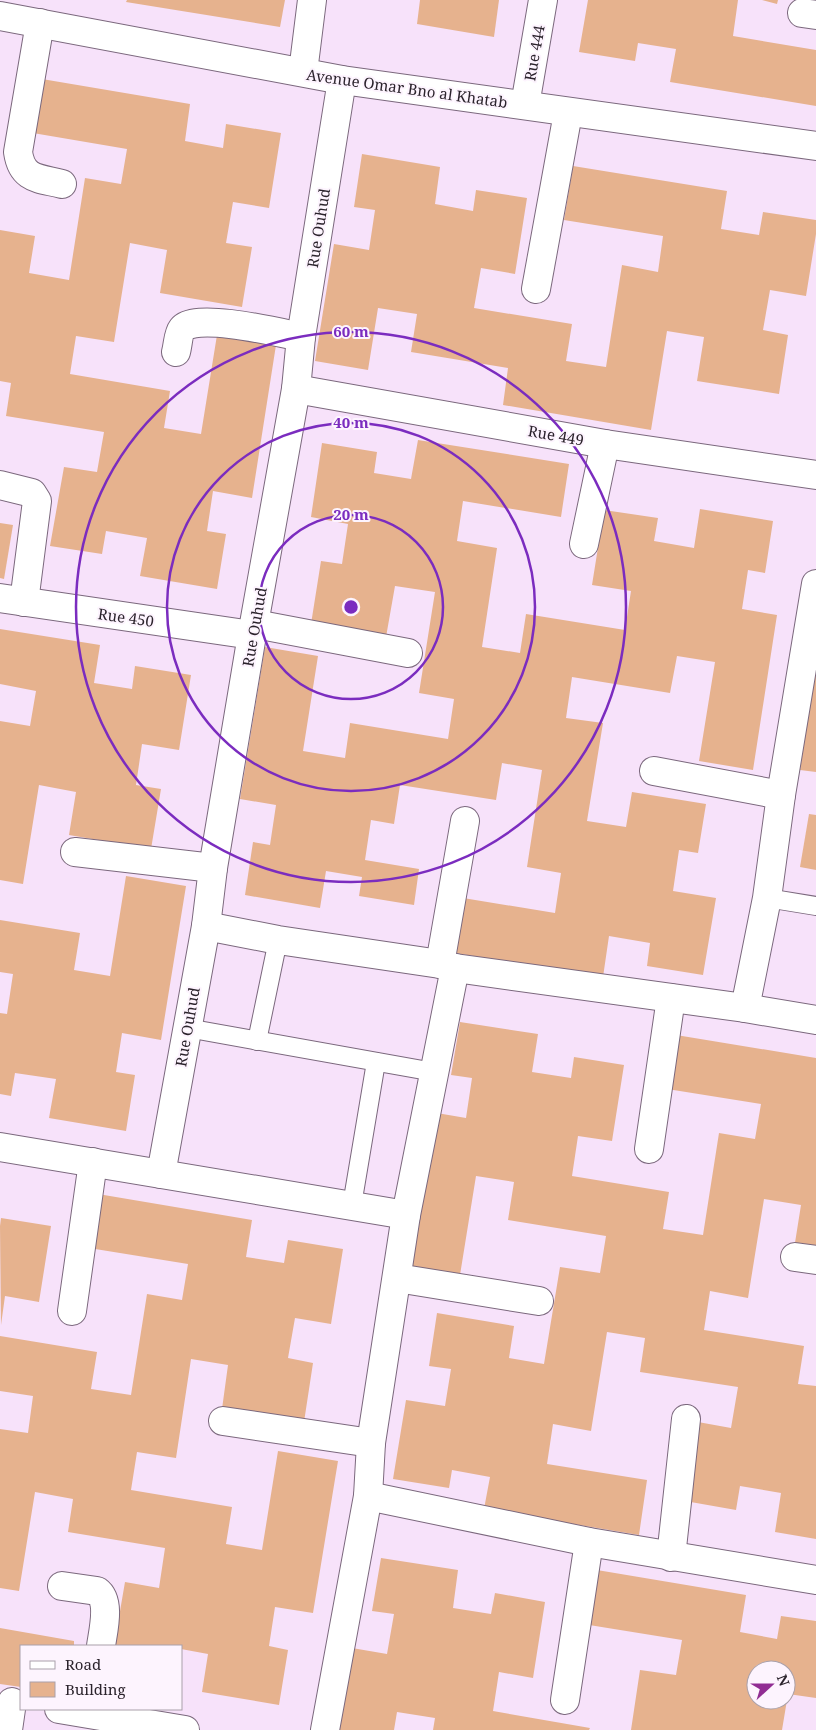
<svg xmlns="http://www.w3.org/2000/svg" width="816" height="1730" font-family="'Noto Serif',serif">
<rect width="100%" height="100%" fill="#f7e2fa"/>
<!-- building -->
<g fill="#e6b28e">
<polygon points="127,0 285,0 280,27 126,2"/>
<polygon points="420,0 499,0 494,37 417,24"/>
<polygon points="588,0 738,0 733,36 816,50 816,106 670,82 676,49 638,43 635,61 579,52"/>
<polygon points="762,0 778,0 777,4"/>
<polygon points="36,78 190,104 185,141 223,148 226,124 281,133 269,208 233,202 226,243 252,247 242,307 160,293 167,250 130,243 114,342 76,336 70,374 170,391 164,428 201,434 217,335 276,345 252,498 213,491 207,531 226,534 217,589 140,576 147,538 106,531 102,554 50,546 64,467 97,472 104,432 6,416 11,383 0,381 0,230 35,236 29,273 69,280 85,178 121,184 127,149 27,132"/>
<polygon points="362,154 440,167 435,204 473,211 476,190 527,198 515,274 481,268 474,308 572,324 566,361 606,367 622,265 658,272 663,236 564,220 573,166 727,191 721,229 759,235 763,212 816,220 816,234 806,296 770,290 763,330 788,335 779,394 697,381 704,337 667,331 651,430 503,405 508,368 411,352 417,314 378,308 368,370 315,361 334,244 369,250 375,210 354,207"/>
<polygon points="418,440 569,464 561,517 463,501 457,541 497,548 482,647 520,653 526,614 625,630 631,591 592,585 604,510 658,518 654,541 694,548 700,509 773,521 765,573 748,570 742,609 777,615 753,770 699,761 715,662 677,656 670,693 572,677 566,718 603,723 587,821 626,827 632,792 706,804 698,853 679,850 673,891 716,898 703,975 647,966 650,943 609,936 603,977 449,952 457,897 555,913 561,873 527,867 542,770 502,763 496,800 400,785 394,824 371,820 365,860 419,869 414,905 359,896 362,877 326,871 320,908 245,895 253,842 270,845 276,805 240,799 265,647 318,656 303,751 345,758 350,723 448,739 454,699 419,693 435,592 395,586 386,637 311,624 321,561 342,564 348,524 311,517 322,443 377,452 374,473 411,479"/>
<polygon points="0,523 13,525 4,579 0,578"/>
<polygon points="0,629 100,645 94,683 132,689 135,666 191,675 179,750 142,744 136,785 161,789 151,849 69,835 76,792 39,785 23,884 0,880 0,721 30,726 36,691 0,684"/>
<polygon points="815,671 816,671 816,772 800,770"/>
<polygon points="809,814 816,815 816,870 800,867"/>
<polygon points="126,876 186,886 161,1040 122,1033 116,1072 135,1075 126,1131 49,1118 56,1079 15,1073 11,1096 0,1094 0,1013 7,1014 13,974 0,972 0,920 80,933 74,970 110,976"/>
<polygon points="460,1022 538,1034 532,1072 571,1078 574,1057 624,1065 612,1141 578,1136 572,1176 669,1192 663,1229 703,1235 719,1133 755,1139 761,1104 661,1088 670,1034 816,1058 816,1252 794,1249 801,1205 764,1199 748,1298 710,1291 704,1330 804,1346 798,1384 816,1386 816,1539 775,1532 781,1493 740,1486 736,1510 685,1501 698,1422 731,1428 738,1387 640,1372 645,1338 607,1332 591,1431 553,1424 547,1464 647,1480 639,1535 484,1509 490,1477 452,1470 449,1488 393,1479 406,1400 445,1406 451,1369 429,1366 437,1313 514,1326 509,1358 544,1364 560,1267 600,1273 606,1236 508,1220 514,1182 476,1176 460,1275 407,1266 431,1112 466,1118 472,1078 451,1075"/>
<polygon points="98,1194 252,1220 246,1257 284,1263 288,1240 343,1249 331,1324 295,1318 288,1358 313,1363 304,1422 222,1409 228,1365 191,1359 176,1458 137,1452 131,1490 232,1507 226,1544 262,1550 278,1451 338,1461 313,1613 275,1607 269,1646 288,1650 279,1705 202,1692 208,1654 181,1649 181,1646 114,1646 125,1582 159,1588 165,1548 68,1532 73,1499 35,1492 19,1591 0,1588 0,1429 28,1433 33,1396 0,1391 0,1336 97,1352 91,1389 131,1395 147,1294 182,1300 188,1264 89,1248"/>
<polygon points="1,1218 51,1226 39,1302 5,1296 1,1325 0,1226"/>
<polygon points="381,1558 458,1570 453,1608 491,1614 495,1593 545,1602 533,1678 499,1672 493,1711 590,1728 589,1730 433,1730 435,1718 397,1712 394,1730 339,1730 352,1648 387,1654 394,1614 372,1611"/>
<polygon points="591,1569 746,1595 740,1632 777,1639 781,1616 816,1621 816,1698 788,1694 786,1698 786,1670 756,1670 756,1700 787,1700 782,1730 631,1730 640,1670 676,1675 682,1640 583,1624"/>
<polygon points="0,1628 74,1641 74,1646 21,1646 21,1687 0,1684"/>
</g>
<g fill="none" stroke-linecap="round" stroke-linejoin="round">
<defs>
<g id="lane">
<polyline points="767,898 816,906"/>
<polyline points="187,1028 434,1072"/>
<polyline points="257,1041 278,940"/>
<polyline points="352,1205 376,1062"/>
</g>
<g id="street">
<polyline points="802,13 816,15"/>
<polyline points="0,16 342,80 816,146"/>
<path d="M40 23 18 152C22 180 39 178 62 184"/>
<polyline points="303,72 312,0"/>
<polyline points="525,105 543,0"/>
<polyline points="536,289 568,113"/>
<path d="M176 352C178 345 178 334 182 329 195 312 281 333 301 337"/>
<polyline points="296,389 605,444 816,475"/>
<polyline points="0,485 32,493 37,501 24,602"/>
<polyline points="584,544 605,444"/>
<polyline points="0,598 252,635"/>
<polyline points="255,624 408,653"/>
<polyline points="654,771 781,795"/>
<polyline points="75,852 213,868"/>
<polyline points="206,926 278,940 440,964 455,968 745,1008 816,1020"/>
<polyline points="440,964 465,821"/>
<polyline points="745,1008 767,898 781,795 816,584"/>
<polyline points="0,1147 406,1215"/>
<polyline points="649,1149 671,998"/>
<polyline points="161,1174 206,926 213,868 252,635 296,389 301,337 342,80"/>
<polyline points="795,1257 816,1260"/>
<polyline points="397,1278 539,1301"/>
<polyline points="72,1311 93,1162"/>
<polyline points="223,1421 371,1443"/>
<polyline points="368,1496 589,1542 816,1580"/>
<polyline points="671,1557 686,1419"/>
<path d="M62 1586 97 1591C111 1601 103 1631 101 1646"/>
<polyline points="565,1700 589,1542"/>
<polyline points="59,1709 185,1730"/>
<polyline points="8,1730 12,1702"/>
<polyline points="325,1730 368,1496 371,1443 406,1215 455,968"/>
</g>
</defs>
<!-- lane casing -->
<use href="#lane" stroke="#7b687d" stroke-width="20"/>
<!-- street casing -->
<use href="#street" stroke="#7b687d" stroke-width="30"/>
<!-- lane -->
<use href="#lane" stroke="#fff" stroke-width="18"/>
<!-- street -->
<use href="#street" stroke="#fff" stroke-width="28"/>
</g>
<!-- distance rings -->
<g fill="none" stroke="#7b2cbf" stroke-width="2.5">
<circle cx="351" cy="607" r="92"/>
<circle cx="351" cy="607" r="184"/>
<circle cx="351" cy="607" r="275"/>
</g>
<g text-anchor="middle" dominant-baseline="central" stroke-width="4" stroke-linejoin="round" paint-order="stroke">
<!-- street labels -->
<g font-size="15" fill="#2b232c" stroke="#fdf4fe">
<text transform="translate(534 53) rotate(-80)">Rue 444</text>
<text transform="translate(407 88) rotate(8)">Avenue Omar Bno al Khatab</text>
<text transform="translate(318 228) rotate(-81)">Rue Ouhud</text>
<text transform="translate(556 435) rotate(10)">Rue 449</text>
<text transform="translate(126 617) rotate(8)">Rue 450</text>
<text transform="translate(254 627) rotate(-80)">Rue Ouhud</text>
<text transform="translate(187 1027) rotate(-80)">Rue Ouhud</text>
</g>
</g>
<circle cx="351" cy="607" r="8" fill="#7b2cbf" stroke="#fdf4fe" stroke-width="2.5"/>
<g font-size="15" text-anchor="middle" font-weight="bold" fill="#7b2cbf" stroke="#fdf4fe" stroke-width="4" stroke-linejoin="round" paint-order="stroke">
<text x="351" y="337">60 m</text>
<text x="351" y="428">40 m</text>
<text x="351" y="520">20 m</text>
</g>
<!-- legend -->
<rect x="20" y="1645" width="162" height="65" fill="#fdf4fe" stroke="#a9a0aa"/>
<rect x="30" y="1661" width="25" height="8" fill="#ffffff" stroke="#a9a0aa"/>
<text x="65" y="1670" font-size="15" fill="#2b232c">Road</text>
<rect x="30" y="1682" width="25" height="15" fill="#e6b28e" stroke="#a9a0aa"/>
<text x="65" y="1695" font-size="15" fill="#2b232c">Building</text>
<!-- north arrow -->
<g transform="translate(771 1685) rotate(69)"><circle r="24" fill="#fdf4fe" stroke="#a9a0aa"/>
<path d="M0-4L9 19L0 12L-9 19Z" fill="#912d93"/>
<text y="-8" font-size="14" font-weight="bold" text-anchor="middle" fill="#2b232c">N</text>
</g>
</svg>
